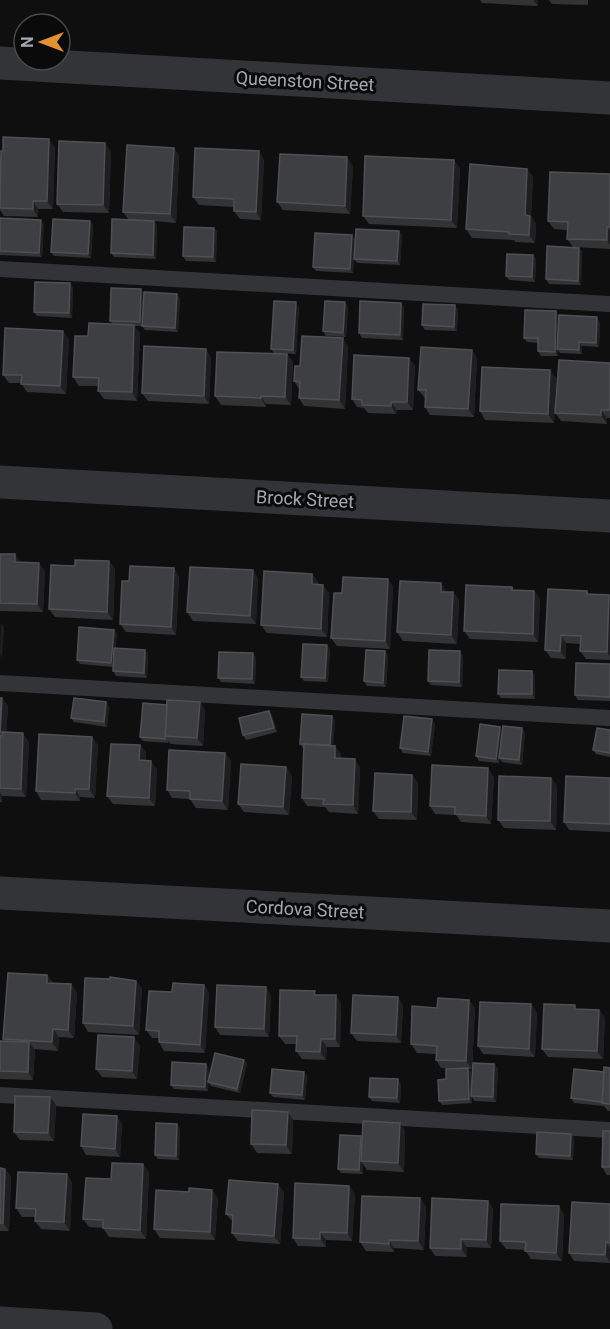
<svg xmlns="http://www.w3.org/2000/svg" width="610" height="1329" font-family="Roboto,sans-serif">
<rect width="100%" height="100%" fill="#0f0f10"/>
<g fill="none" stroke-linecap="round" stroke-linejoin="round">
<!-- lane -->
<g stroke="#323437" stroke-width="16">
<polyline points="0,269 610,304"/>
<polyline points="0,683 610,718"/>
<polyline points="0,1095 610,1130"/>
</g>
<!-- street -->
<g stroke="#323437" stroke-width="33">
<polyline points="0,63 610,98"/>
<polyline points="0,482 610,516"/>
<polyline points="0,893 610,926"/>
<polyline points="0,1323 96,1329"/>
</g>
</g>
<!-- wall -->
<g fill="#323335">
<polygon points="480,0 538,0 538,6 482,3"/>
<polygon points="549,0 588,0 588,5 552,4"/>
<polygon points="55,147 53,209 38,209 38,217 4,216 0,210 0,168"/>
<polygon points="174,148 179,156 176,223 154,221 157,225 156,259 114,257 111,253 129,220 123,212"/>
<polygon points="111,151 109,213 63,212 57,204"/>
<polygon points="264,159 261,220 240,219 234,211 234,207 199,205 193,197"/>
<polygon points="353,166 350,214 283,210 277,202"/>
<polygon points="460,168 457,228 369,224 363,216"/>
<polygon points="527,169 533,177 531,216 536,224 535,243 515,242 514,240 472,238 466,229"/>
<polygon points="610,174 610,249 574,247 579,248 582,252 581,285 549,284 546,279 573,247 567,239 567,230 554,229 548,221"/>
<polygon points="0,218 44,224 42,257 0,255"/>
<polygon points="90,221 93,226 91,258 54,256 51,252"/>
<polygon points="214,228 217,232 216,262 186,261 183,256"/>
<polygon points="399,231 402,236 400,265 357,263 354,259"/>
<polygon points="355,239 353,273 316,271 313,267"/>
<polygon points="533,255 536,259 535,282 509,280 506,276"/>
<polygon points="70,283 73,288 72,318 37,316 34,312"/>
<polygon points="144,293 180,298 178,332 145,330 142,326 134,326 140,333 137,401 104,399 98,391 99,386 79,386 73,377 88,336 113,324 110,321"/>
<polygon points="401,303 404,307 403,340 362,338 359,333"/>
<polygon points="299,307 296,354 274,353 271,349"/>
<polygon points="348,307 346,337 326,336 323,331"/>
<polygon points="458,309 457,331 425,330 422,325"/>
<polygon points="559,315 600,322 599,347 582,346 582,354 560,353 558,350 558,356 541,356 538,351 538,343 527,342 524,338"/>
<polygon points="69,339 66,394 27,392 21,383 9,383 3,375"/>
<polygon points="348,346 345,409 304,406 299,398 299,389 294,381 300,366"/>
<polygon points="287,354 293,362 291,405 266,404 266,407 221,405 215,396"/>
<polygon points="211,357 209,404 148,401 142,393"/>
<polygon points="409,358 415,366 413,410 397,410 396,414 368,413 364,408 357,407 352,399"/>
<polygon points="477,358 474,417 430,415 425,407 425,398 418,390"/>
<polygon points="610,363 610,418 607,418 607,424 561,421 555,413"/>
<polygon points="550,370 556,378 554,423 485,420 480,411"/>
<polygon points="0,554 45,571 43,612 0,611"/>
<polygon points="109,561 115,569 113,620 55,617 49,609"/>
<polygon points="174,568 179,577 176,635 126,632 120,624 129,581"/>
<polygon points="253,570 258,579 256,624 193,621 187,612"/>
<polygon points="312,574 318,582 318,584 329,593 327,637 267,633 261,625"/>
<polygon points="388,579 393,587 390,649 337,646 331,638 342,593"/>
<polygon points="512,587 514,590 534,591 540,599 538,642 470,639 464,631"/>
<polygon points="587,591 589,594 609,595 610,596 610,660 586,659 580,651 580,644 566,643 566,659 551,658 545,650"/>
<polygon points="447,592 453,592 459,600 457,644 403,641 397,632"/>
<polygon points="117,634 115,648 145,650 148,654 147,678 116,676 113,671 113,667 80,664 77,660"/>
<polygon points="327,645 330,650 328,682 304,681 301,677"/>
<polygon points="385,651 388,656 386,687 367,686 364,681"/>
<polygon points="463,656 462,687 431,685 428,681"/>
<polygon points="256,657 255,684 221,682 218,678"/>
<polygon points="610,664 610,701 578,700 575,695"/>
<polygon points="535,675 535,699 501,698 498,694"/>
<polygon points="0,698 2,698 8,706 6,733 29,742 26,797 2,796 2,802 0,802"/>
<polygon points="106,702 109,707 107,727 74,722 71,718"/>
<polygon points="200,702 205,710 203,746 171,744 168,741 168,743 143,741 140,737 167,705"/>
<polygon points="272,715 277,732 246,740 243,735"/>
<polygon points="335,720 333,745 341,754 341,758 360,767 358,814 329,812 325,807 307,806 302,798 304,748 303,748 300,744"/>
<polygon points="435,724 431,756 403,753 400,748"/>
<polygon points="500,727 502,730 522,728 525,733 522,765 502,762 500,759 499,763 479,761 476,756"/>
<polygon points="610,730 610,757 596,754 593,750"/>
<polygon points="98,745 95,798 80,797 80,801 41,800 36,791"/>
<polygon points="140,745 146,753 145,761 157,769 155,806 113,804 107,796"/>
<polygon points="225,753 231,761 228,810 196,808 190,799 172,798 167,790"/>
<polygon points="286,767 292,776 289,815 244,812 238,804"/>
<polygon points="412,775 418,783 417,820 379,819 373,811"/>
<polygon points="494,777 491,824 461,822 456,815 435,814 430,806"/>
<polygon points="551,778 557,786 556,830 504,828 498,820"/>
<polygon points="610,778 610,832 569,830 564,822"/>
<polygon points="47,975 53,983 77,992 74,1038 59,1037 58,1051 34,1049 35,1050 33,1080 0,1079 0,1041 5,1041 3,1039"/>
<polygon points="136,981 142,989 139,1035 88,1032 83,1023"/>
<polygon points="204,985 209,993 205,1053 164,1051 159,1042 159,1038 152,1038 146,1030 172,992"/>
<polygon points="271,995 269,1037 220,1035 215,1027"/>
<polygon points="318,995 341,1003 340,1047 327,1047 326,1060 302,1059 296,1051 296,1044 285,1044 279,1036"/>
<polygon points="469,1000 475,1008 472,1069 468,1069 471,1072 472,1090 494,1064 498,1069 496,1102 474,1101 472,1097 472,1103 442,1105 439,1101 446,1079 458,1069 441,1068 436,1060 436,1054 417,1053 411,1044 437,1008"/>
<polygon points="531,1004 537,1013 535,1057 483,1054 478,1046"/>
<polygon points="403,1005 401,1043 357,1041 351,1033"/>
<polygon points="578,1009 599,1010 605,1018 603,1059 548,1057 542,1049"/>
<polygon points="140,1045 137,1079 102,1077 96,1069"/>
<polygon points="244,1060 247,1064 240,1093 211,1086 208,1082"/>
<polygon points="209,1068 208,1091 174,1089 171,1085"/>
<polygon points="610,1068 610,1111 608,1111 604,1106 574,1103 571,1098"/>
<polygon points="307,1076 305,1100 273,1097 270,1093"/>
<polygon points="401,1084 400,1103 372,1101 369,1097"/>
<polygon points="50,1097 56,1105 54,1141 20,1140 14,1132"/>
<polygon points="288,1112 293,1120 292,1154 257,1153 251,1144"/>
<polygon points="117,1116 122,1124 120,1157 86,1155 81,1146"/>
<polygon points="400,1123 405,1131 404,1172 367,1170 363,1164 363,1174 341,1173 338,1169 361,1136 362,1139"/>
<polygon points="180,1128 179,1160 158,1159 155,1155"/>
<polygon points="610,1131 610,1175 607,1175 602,1167"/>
<polygon points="571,1134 574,1138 573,1160 539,1158 536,1154"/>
<polygon points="0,1160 0,1168 5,1169 11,1177 9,1231 0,1231"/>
<polygon points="149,1172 146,1239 109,1237 103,1228 89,1227 83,1219 111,1179"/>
<polygon points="67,1174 72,1182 70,1231 41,1229 35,1221 35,1217 22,1217 16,1208"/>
<polygon points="349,1186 355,1194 352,1241 326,1240 326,1247 298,1246 293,1238"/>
<polygon points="189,1192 218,1198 215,1240 160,1238 154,1229"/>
<polygon points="284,1192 280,1244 238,1241 232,1233 233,1222 226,1214"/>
<polygon points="488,1201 493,1209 491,1248 467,1247 467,1257 435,1256 430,1248"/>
<polygon points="610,1204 610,1263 574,1261 569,1253"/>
<polygon points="426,1206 424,1250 394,1248 394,1252 366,1251 360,1242"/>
<polygon points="559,1206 564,1215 562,1261 531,1259 525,1250 506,1249 500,1241"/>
</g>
<!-- shaded-wall -->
<g fill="#1f1f21">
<polygon points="533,0 538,0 538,6"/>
<polygon points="49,139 55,147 53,209 47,201"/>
<polygon points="105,143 111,151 109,213 103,205"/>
<polygon points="174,148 179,156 176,223 170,214"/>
<polygon points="259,151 264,159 261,220 256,212"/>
<polygon points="347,157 353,166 350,214 345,206"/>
<polygon points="454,160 460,168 457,228 451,220"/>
<polygon points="527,169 533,177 531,216 536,224 535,243 529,235 525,215"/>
<polygon points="33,201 38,209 38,217 33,209"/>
<polygon points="41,220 44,224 42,257 39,253"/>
<polygon points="90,221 93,226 91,258 88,254"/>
<polygon points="154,221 157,225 156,259 153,255"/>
<polygon points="607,227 610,231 610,245 607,240"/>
<polygon points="214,228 217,232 216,262 213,257"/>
<polygon points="399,231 402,236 400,265 397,261"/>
<polygon points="352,235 355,239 353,273 350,269"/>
<polygon points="579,248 582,252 581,285 578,281"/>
<polygon points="533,255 536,259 535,282 532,277"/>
<polygon points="70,283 73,288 72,318 69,313"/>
<polygon points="141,289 144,294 143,326 140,322"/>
<polygon points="177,294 180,298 178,332 175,328"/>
<polygon points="296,302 299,307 296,354 293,350"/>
<polygon points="345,302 348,307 346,337 343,333"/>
<polygon points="401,303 404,307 403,340 400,335"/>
<polygon points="455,305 458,309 457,331 454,327"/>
<polygon points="556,311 559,315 558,356 555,352"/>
<polygon points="597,317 600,322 599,347 596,343"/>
<polygon points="134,325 140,333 137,401 132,392"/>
<polygon points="63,331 69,339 66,394 60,386"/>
<polygon points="343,338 348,346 345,409 339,400"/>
<polygon points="579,342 582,346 582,354 579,350"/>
<polygon points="206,349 211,357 209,404 204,396"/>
<polygon points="472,350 477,358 474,417 468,409"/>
<polygon points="287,354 293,362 291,405 285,397"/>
<polygon points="409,358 415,366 413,410 407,402"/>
<polygon points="550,370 556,378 554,423 548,414"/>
<polygon points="261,396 266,404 266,407 261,398"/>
<polygon points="391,402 397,410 396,414 391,406"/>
<polygon points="601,410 607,418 607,424 601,415"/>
<polygon points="15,554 21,562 15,562"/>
<polygon points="109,561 115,569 113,620 107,612"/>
<polygon points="39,563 45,571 43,612 37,604"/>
<polygon points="174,568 179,577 176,635 171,627"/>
<polygon points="253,570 258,579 256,624 250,616"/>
<polygon points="312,574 318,582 317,592 312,584"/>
<polygon points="388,579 393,587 390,649 385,641"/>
<polygon points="441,583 447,592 441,592"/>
<polygon points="323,585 329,593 327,637 321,629"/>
<polygon points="534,591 540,599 538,642 533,634"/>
<polygon points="453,592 459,600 457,644 451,635"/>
<polygon points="609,595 610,596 610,656 607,652"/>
<polygon points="1,623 4,627 2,658 0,654"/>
<polygon points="114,630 117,634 114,667 111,663"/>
<polygon points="561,635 566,643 566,659 560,651"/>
<polygon points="327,645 330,650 328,682 325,678"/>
<polygon points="145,650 148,654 147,678 144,673"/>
<polygon points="385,651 388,656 386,687 383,683"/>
<polygon points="460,651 463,656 462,687 459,682"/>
<polygon points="253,653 256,657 255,684 252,679"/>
<polygon points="532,671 535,675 535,699 532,694"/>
<polygon points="2,698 8,706 6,742 0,734"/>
<polygon points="106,702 109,707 107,727 104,722"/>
<polygon points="200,702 205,710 203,746 197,738"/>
<polygon points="269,711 272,715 277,732 274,728"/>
<polygon points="332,716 335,720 333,750 330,746"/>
<polygon points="432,719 435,724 431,756 428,752"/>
<polygon points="500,727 503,731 499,763 496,759"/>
<polygon points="522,728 525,733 522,765 519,760"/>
<polygon points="23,733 29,742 26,797 21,789"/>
<polygon points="92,737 98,745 95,798 89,789"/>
<polygon points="140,745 146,753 145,768 139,760"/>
<polygon points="335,746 341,754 340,766 335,758"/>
<polygon points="225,753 231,761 228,810 222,801"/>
<polygon points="355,759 360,767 358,814 353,805"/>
<polygon points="151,761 157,769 155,806 149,798"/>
<polygon points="286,767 292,776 289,815 283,807"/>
<polygon points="488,768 494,777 491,824 486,816"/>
<polygon points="412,775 418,783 417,820 411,812"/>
<polygon points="551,778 557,786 556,830 550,821"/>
<polygon points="75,789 80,797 80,801 75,793"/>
<polygon points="0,792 2,796 2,802 0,799"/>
<polygon points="47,975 53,984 47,983"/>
<polygon points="136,981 142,989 139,1035 133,1026"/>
<polygon points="71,984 77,992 74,1038 68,1030"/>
<polygon points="204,985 209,993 205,1053 200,1045"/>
<polygon points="266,987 271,995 269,1037 264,1029"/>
<polygon points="336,995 341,1003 340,1047 335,1039"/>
<polygon points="398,997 403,1005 401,1043 396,1035"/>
<polygon points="469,1000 475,1008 472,1069 466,1061"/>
<polygon points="531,1004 537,1013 535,1057 529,1049"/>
<polygon points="599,1010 605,1018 603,1059 597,1051"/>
<polygon points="53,1029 59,1037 58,1051 52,1042"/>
<polygon points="134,1037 140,1045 137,1079 132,1071"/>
<polygon points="321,1039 327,1047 326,1060 320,1052"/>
<polygon points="29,1042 35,1050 33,1080 28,1072"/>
<polygon points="244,1060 247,1064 240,1093 237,1089"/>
<polygon points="206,1064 209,1068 208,1091 205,1087"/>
<polygon points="494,1064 498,1069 496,1102 493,1097"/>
<polygon points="468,1068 471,1072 472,1103 469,1099"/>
<polygon points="304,1072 307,1076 305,1100 302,1095"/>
<polygon points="398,1079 401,1084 400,1103 397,1098"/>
<polygon points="50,1097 56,1105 54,1141 48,1133"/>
<polygon points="288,1112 293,1120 292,1154 286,1145"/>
<polygon points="117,1116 122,1124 120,1157 115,1149"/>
<polygon points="400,1123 405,1131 404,1172 398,1163"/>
<polygon points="177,1124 180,1128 179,1160 176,1156"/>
<polygon points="571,1134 574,1138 573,1160 570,1156"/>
<polygon points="361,1136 364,1141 361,1161 363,1164 363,1174 359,1170"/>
<polygon points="143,1164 149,1172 146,1239 140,1230"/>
<polygon points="5,1169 11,1177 9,1231 3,1223"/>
<polygon points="67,1174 72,1182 70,1231 64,1222"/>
<polygon points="278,1184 284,1192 280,1244 274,1236"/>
<polygon points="349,1186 355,1194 352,1241 347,1233"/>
<polygon points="212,1190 218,1198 215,1240 210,1232"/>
<polygon points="420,1198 426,1206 424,1250 418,1241"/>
<polygon points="488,1201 493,1209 491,1248 486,1240"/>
<polygon points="559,1206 564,1215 562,1261 556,1253"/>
<polygon points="320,1232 326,1240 326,1247 320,1239"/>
<polygon points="461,1239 467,1247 467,1257 461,1249"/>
<polygon points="389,1240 394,1248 394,1252 389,1244"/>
<polygon points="606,1242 610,1249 610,1262 605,1255"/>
</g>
<!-- building -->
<g fill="#3e3f42" stroke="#4e5054" stroke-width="1.5">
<polygon points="3,137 49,139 47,201 33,201 33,209 0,208 1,151 3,151"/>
<polygon points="59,141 105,143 103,205 57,204"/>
<polygon points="127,145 174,148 170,214 123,212"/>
<polygon points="195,148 259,151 256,212 234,211 234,199 193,197"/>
<polygon points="280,154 347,157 345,206 277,202"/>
<polygon points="365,156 454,160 451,220 363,216"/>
<polygon points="470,164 527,169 525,215 530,216 529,235 509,234 509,232 466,229"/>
<polygon points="550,172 610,174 610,227 607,227 607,240 567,239 568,222 548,221"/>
<polygon points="0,218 41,220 39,253 0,251"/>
<polygon points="53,219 90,221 88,254 51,252"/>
<polygon points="112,219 154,221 153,255 111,253"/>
<polygon points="184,227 214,228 213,257 183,256"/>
<polygon points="356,229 399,231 397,261 354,259"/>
<polygon points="315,233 352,235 350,269 313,267"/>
<polygon points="547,246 579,248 578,281 546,279"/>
<polygon points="507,254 533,255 532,277 506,276"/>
<polygon points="35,282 70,283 69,313 34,312"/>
<polygon points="111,288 141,289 140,322 110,321"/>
<polygon points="144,292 177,294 175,328 142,326"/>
<polygon points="274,301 296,302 293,350 271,349"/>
<polygon points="325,301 345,302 343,333 323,331"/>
<polygon points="360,301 401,303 400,335 359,333"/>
<polygon points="423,304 455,305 454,327 422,325"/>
<polygon points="525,310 556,311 555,352 538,351 538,338 524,338"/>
<polygon points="559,315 597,317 596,343 579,342 579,350 557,349"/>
<polygon points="89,323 134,325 132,392 98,391 99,378 73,377 75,336 88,336"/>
<polygon points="5,328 63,331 60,386 21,384 22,375 3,375"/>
<polygon points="302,336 343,338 339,400 299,398 300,382 294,381 295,366 300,366"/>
<polygon points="144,346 206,349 204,396 142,393"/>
<polygon points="421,347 472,350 468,409 425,407 426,390 418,390"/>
<polygon points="217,352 287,354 285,397 261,396 261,398 215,396"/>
<polygon points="354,355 409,358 407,402 391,402 391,406 362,405 362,400 352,399"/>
<polygon points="559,360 610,363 610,410 601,410 601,415 555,413"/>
<polygon points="482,367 550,370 548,414 480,411"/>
<polygon points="0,554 15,554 15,562 39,563 37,604 0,603"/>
<polygon points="75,560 109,561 107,612 49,609 51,565 75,566"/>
<polygon points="130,566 174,568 171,627 120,624 122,581 129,581"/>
<polygon points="190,567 253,570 250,616 187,612"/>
<polygon points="264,571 312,574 312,584 323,585 321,629 261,625"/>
<polygon points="343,577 388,579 385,641 331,638 334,593 342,593"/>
<polygon points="400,581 441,583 441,592 453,592 451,635 397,632"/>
<polygon points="466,585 512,587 512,590 534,591 533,634 464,631"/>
<polygon points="548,589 587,591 587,594 609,595 607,652 580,651 581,636 561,635 560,651 545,650"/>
<polygon points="79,627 114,630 111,663 77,660"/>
<polygon points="303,644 327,645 325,678 301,677"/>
<polygon points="114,648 145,650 144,673 113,671"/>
<polygon points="366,650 385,651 383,683 364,681"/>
<polygon points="429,650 460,651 459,682 428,681"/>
<polygon points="219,652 253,653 252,679 218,678"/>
<polygon points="576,663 610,664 610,697 575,695"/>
<polygon points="499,670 532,671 532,694 498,694"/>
<polygon points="0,698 2,698 0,734"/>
<polygon points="74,698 106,702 104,722 71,718"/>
<polygon points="167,700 200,702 197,738 165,736"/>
<polygon points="143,703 167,705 165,739 140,737"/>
<polygon points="269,711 274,728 243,735 239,718"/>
<polygon points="302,714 332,716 330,745 300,744"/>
<polygon points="404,716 432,719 428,752 400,748"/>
<polygon points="480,724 500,727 496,759 476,756"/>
<polygon points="503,726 522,728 519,760 499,758"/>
<polygon points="597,728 610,730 610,753 593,750"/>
<polygon points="2,732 23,733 21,789 0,788 0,736 2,736"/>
<polygon points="39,734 92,737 89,789 75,789 75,793 36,791"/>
<polygon points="111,744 140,745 139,760 151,761 149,798 107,796"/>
<polygon points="304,744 335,746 335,758 355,759 353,805 323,804 324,799 302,798"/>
<polygon points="169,750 225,753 222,801 190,799 190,791 167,790"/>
<polygon points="241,764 286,767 283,807 238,804"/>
<polygon points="432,765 488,768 486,816 455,814 455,807 430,806"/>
<polygon points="375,773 412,775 411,812 373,811"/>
<polygon points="499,776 551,778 550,821 498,820"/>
<polygon points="566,776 610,778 610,824 564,822"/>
<polygon points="8,973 47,975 47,983 71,984 68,1030 53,1029 52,1042 3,1039"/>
<polygon points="110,977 136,981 133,1026 83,1023 85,978 110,979"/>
<polygon points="173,983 204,985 200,1045 159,1042 159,1031 146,1030 149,991 172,992"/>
<polygon points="217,985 266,987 264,1029 215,1027"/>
<polygon points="280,990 315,991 314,995 336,995 335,1039 321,1039 320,1052 296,1051 297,1036 279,1036"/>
<polygon points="353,995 398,997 396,1035 351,1033"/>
<polygon points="438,998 469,1000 466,1061 436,1060 437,1046 411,1044 412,1006 437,1008"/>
<polygon points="480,1002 531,1004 529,1049 478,1046"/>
<polygon points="544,1004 575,1005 575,1009 599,1010 597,1051 542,1049"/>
<polygon points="98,1035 134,1037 132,1071 96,1069"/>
<polygon points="0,1041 29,1042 28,1072 0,1071"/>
<polygon points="215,1053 244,1060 237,1089 208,1082"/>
<polygon points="172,1062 206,1064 205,1087 171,1085"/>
<polygon points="473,1063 494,1064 493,1097 471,1096"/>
<polygon points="604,1067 610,1068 610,1104 602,1103"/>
<polygon points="468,1068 469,1099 439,1101 438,1080 446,1079 446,1069"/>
<polygon points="272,1069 304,1072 302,1095 270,1093"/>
<polygon points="574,1069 604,1072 602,1102 571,1098"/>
<polygon points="370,1078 398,1079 397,1098 369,1097"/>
<polygon points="15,1096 50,1097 48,1133 14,1132"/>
<polygon points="252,1110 288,1112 286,1145 251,1144"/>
<polygon points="83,1114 117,1116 115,1149 81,1146"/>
<polygon points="363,1121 400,1123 398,1163 361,1161"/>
<polygon points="156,1123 177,1124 176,1156 155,1155"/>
<polygon points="603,1131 610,1131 610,1167 602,1167"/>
<polygon points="537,1132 571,1134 570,1156 536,1154"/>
<polygon points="340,1135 361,1136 359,1170 338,1169"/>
<polygon points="112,1163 143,1164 140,1230 103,1228 103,1220 83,1219 86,1178 111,1179"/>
<polygon points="0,1168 5,1169 3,1223 0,1223"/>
<polygon points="18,1172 67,1174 64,1222 35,1221 36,1209 16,1208"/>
<polygon points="229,1180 278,1184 274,1236 232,1233 233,1215 226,1214"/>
<polygon points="295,1183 349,1186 347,1233 320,1232 320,1239 293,1238"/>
<polygon points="189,1188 212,1190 210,1232 154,1229 156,1190 189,1192"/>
<polygon points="362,1196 420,1198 418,1241 389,1240 389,1244 360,1242"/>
<polygon points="432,1198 488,1201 486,1240 461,1239 461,1249 430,1248"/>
<polygon points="572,1202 610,1204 610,1243 606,1242 605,1255 569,1253"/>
<polygon points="501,1204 559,1206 556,1253 525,1251 526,1242 500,1241"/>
</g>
<g text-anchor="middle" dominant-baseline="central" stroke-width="6" stroke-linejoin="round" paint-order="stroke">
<!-- street labels -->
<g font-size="18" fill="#a1a8b0" stroke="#0a0a0b">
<text transform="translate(305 81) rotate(3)">Queenston Street</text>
<text transform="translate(305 499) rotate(3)">Brock Street</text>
<text transform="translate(305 909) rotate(3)">Cordova Street</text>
</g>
</g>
<!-- north arrow -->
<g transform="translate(42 42) rotate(270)"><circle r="28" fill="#0a0a0b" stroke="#46494d" stroke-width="1.5"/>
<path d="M0-4.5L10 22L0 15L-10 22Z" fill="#e29036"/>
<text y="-9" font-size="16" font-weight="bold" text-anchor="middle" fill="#a1a8b0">N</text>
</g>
</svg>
